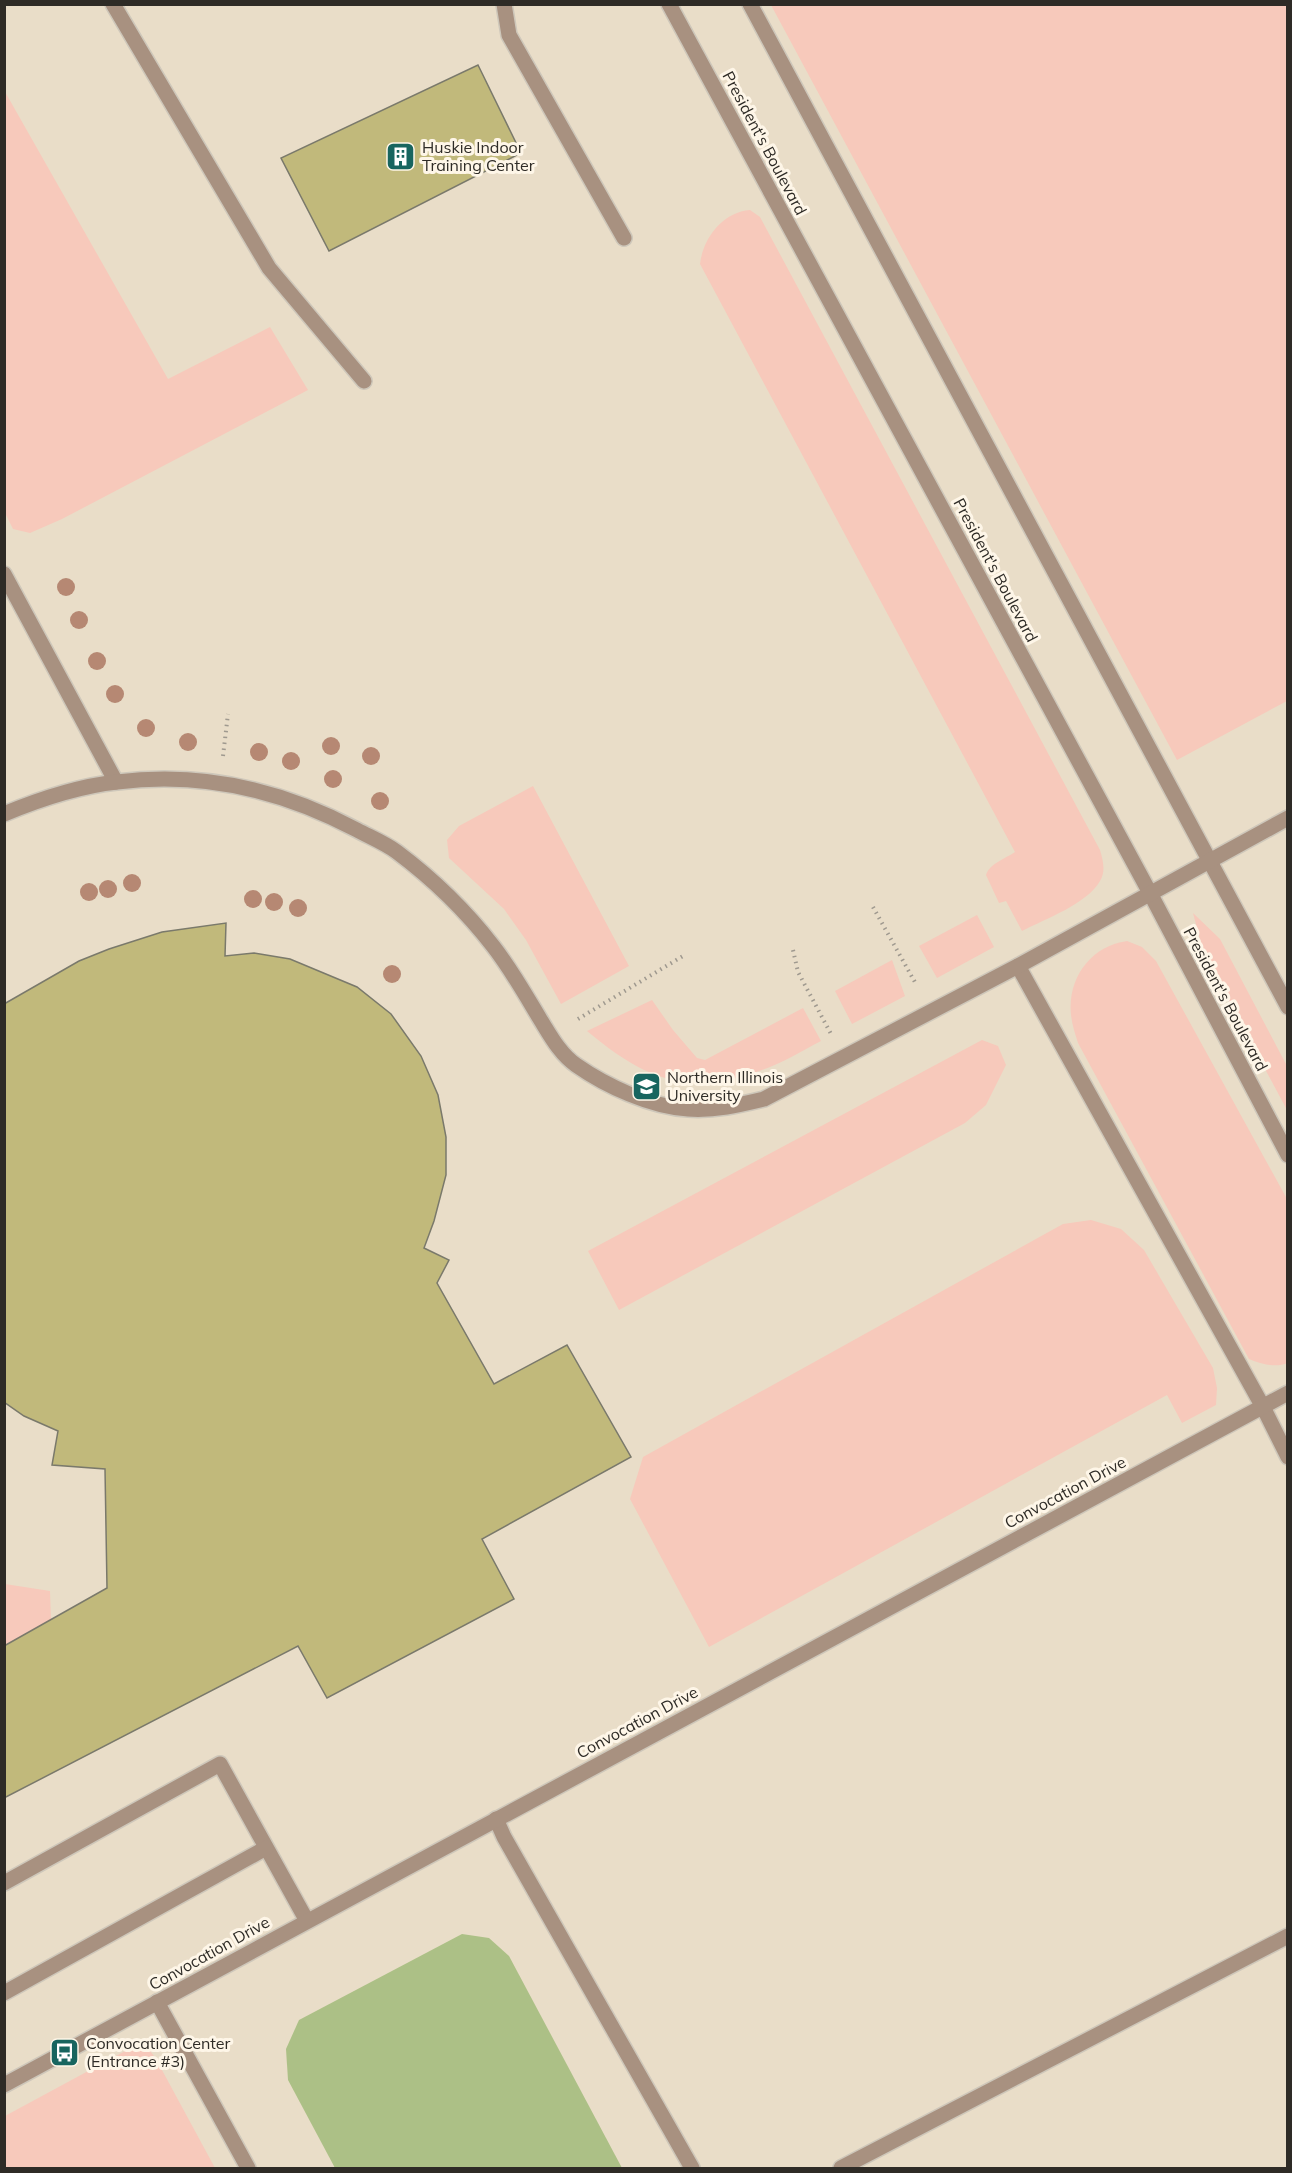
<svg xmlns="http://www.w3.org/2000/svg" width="1292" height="2173" font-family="Mulish,sans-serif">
<rect width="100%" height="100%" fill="#f1e9da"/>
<!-- built -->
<rect fill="#e9ddc8" x="5" y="5" width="1282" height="2163"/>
<!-- green -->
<g fill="#f7c9bb">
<polygon points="771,5 1287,5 1287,701 1177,760"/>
<polygon points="4,90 168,379 270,327 308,390 62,519 30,533 13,529 5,513"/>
<path d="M750 210 760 217 1100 850C1103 860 1106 872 1100 881 1087 904 1045 919 1022 931L1006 901 999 903 986 875C990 863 1005 859 1015 852L700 264C703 238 723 212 750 210Z"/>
<polygon points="533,786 629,966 561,1004 526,940 504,909 449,858 447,840 459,826"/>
<polygon points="1193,913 1220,939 1287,1066 1287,1110 1204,955"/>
<polygon points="977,915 994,947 937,978 919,946"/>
<path d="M1127 941 1142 947 1156 961 1287 1199 1288 1363C1275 1368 1261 1364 1249 1359L1078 1043C1075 1034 1072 1024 1071 1015 1067 978 1091 946 1127 941Z"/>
<polygon points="892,960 905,996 852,1024 835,991"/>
<path d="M652 1000 673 1030 697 1058 705 1060 803 1008 821 1041C802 1051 782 1063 762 1070 688 1097 646 1080 587 1031Z"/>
<polygon points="982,1040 998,1046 1006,1065 986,1105 965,1123 619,1310 588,1251"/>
<polygon points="1091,1220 1121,1229 1144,1250 1213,1368 1217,1388 1216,1405 1182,1423 1167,1395 709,1647 630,1499 643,1457 1063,1224"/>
<polygon points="5,1584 50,1591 51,1620 5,1646"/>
<polygon points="140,2043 146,2045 156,2059 215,2168 5,2168 5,2116"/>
</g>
<!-- water -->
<polygon fill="#acc086" points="462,1934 489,1938 509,1956 622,2168 335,2168 288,2080 286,2049 299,2020"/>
<!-- building -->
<g fill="#c1b97b" stroke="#7a796b" stroke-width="1.5">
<polygon points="478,65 521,153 329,251 281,158"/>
<polygon points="226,923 225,956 254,953 290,959 357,987 391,1014 421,1056 438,1095 446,1137 446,1175 434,1221 424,1248 449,1260 437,1283 494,1384 567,1345 631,1457 482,1539 514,1599 327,1698 298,1646 4,1798 4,1646 107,1588 105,1469 52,1465 58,1431 24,1416 4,1402 4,1004 79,961 109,949 162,932"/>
</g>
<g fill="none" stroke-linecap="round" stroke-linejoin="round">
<defs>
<g id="service">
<polyline points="113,4 269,268 364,381"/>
<polyline points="504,4 509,35 624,238"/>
<polyline points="1018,966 1263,1407 1288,1457"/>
<polyline points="496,1819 504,1837 692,2168"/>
<polyline points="4,1883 220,1764 307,1921"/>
<polyline points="4,1993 266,1848"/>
<polyline points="157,2002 248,2168"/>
<polyline points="841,2168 1288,1936"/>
</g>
<g id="minor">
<polyline points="669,4 1150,893 1288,1155"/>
<polyline points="750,4 1288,1007"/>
<polyline points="4,574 116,782"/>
<path d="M4 814C40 799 80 786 117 782 203 771 282 790 357 830 370 837 385 843 397 852 433 879 466 911 493 946 511 969 525 994 540 1019 550 1035 560 1054 576 1065 606 1086 651 1107 688 1109 714 1111 739 1105 764 1099L1018 966 1288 818"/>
<polyline points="4,2085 1288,1393"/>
</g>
</defs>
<!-- service casing -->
<use href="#service" stroke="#cec7ba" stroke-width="18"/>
<!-- minor casing -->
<use href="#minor" stroke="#cec7ba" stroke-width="18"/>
<!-- path -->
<g stroke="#9f998f" stroke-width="4" stroke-dasharray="1.5 4.5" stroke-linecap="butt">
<polyline points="223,756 228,714"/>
<polyline points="873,907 916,984"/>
<polyline points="793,950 798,972 831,1034"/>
<polyline points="578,1019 683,956"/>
</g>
<!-- service -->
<use href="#service" stroke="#a89180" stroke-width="15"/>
<!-- minor -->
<use href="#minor" stroke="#a89180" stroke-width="15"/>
</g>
<!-- trees -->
<g fill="#b68873">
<circle cx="66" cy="587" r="9"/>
<circle cx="79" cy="620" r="9"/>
<circle cx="97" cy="661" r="9"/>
<circle cx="115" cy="694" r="9"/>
<circle cx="146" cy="728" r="9"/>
<circle cx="188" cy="742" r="9"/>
<circle cx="331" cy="746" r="9"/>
<circle cx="259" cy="752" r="9"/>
<circle cx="371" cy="756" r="9"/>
<circle cx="291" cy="761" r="9"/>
<circle cx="333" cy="779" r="9"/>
<circle cx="380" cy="801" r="9"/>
<circle cx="132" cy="883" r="9"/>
<circle cx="108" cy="889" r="9"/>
<circle cx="89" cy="892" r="9"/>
<circle cx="253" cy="899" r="9"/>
<circle cx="274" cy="902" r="9"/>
<circle cx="298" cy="908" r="9"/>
<circle cx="392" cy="974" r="9"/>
</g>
<!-- icons -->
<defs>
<symbol id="building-square" viewBox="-11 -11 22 22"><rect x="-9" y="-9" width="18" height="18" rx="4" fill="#18655f" stroke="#fef6e8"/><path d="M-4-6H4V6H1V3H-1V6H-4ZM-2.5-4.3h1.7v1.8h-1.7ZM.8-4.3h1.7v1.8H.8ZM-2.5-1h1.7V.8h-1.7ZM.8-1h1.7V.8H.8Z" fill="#fff"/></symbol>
<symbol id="university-square" viewBox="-11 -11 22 22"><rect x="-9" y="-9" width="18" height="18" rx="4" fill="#18655f" stroke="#fef6e8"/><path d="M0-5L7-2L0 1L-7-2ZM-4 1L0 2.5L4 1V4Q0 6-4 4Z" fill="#fff"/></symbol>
<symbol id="bus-square" viewBox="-11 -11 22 22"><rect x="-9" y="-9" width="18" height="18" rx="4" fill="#18655f" stroke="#fef6e8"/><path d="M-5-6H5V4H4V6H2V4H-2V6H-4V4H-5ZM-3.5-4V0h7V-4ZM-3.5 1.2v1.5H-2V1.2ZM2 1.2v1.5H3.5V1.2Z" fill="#fff"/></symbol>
</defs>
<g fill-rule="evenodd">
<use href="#building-square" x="384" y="140" width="33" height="33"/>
<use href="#university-square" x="630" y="1070" width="33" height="33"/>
<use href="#bus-square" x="48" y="2036" width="33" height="33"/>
</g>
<g text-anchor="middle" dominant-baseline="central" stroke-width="6" stroke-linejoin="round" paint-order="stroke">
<!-- street labels -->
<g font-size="16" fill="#2e2b26" stroke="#fef6e8">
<text transform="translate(765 143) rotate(62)">President's Boulevard</text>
<text transform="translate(996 570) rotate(62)">President's Boulevard</text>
<text transform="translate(1226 999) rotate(62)">President's Boulevard</text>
<text transform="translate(1065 1492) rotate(-28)">Convocation Drive</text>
<text transform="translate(637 1722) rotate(-28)">Convocation Drive</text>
<text transform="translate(209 1953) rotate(-29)">Convocation Drive</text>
</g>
<!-- poi labels -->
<g font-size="16" fill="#2e2b26" stroke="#fef6e8" text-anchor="start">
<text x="422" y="147">Huskie Indoor<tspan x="422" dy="18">Training Center</tspan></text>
<text x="667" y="1077">Northern Illinois<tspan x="667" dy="18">University</tspan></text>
<text x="86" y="2043">Convocation Center<tspan x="86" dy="18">(Entrance #3)</tspan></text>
</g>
</g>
<!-- border -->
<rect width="1292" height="2173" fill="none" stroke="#2e2b26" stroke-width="12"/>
</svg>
